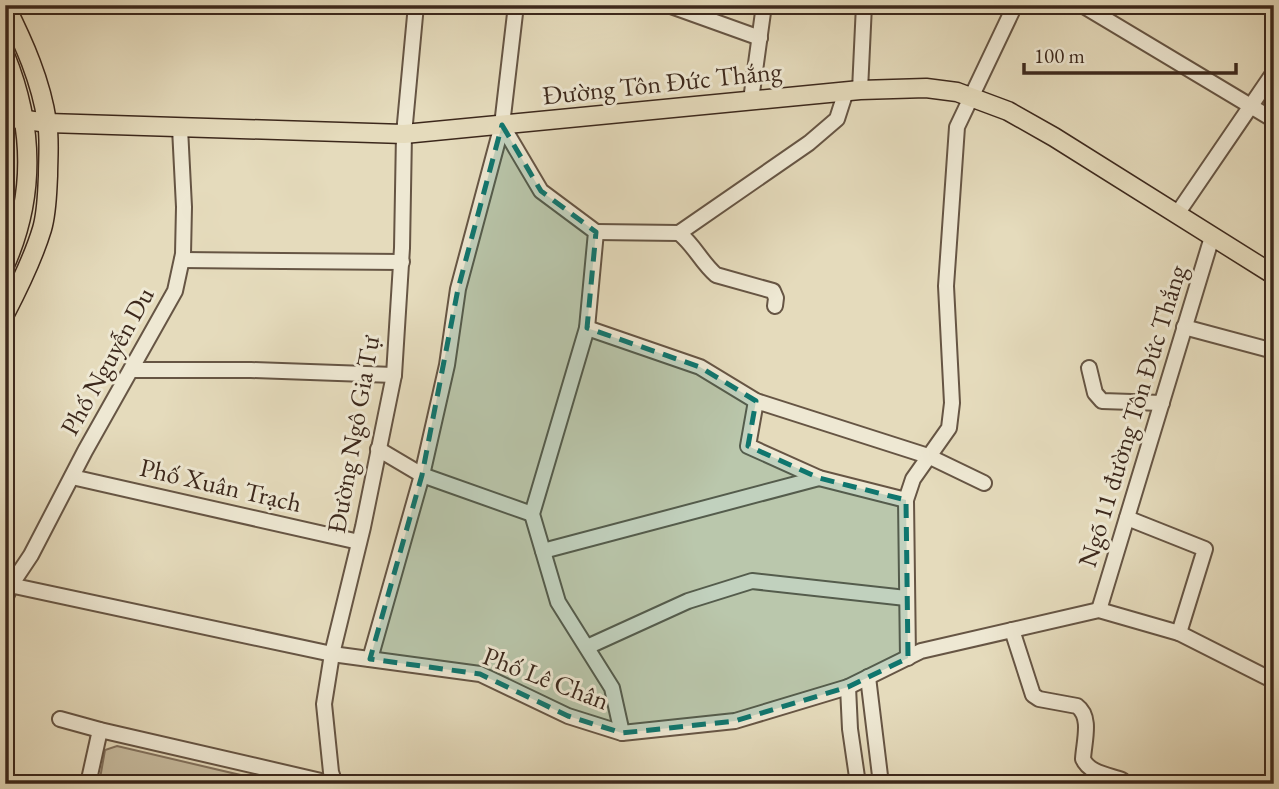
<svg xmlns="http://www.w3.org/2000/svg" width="1279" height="789" font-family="'EB Garamond',serif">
<rect width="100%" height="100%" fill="#e5dbbc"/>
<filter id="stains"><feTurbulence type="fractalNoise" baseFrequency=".00286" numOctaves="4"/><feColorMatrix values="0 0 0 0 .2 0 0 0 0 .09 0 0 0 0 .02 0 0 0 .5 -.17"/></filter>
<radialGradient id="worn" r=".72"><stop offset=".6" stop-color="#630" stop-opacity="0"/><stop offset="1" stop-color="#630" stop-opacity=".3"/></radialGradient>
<!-- green -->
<polygon fill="#c8bda1" stroke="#82725e" stroke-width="2" points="117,746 279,784 99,784 105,750"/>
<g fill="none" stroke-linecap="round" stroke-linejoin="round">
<defs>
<g id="minor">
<polyline points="668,5 760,38"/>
<polyline points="1082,5 1274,120"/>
<polyline points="860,90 864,5"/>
<polyline points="751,100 764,5"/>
<polyline points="502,125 541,191 596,232 587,328 532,514 558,602 612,688 622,733"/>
<polyline points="1177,214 1274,72"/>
<polyline points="596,232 679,233 809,143 837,119 846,91"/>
<path d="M679 233C695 246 701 262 716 275L773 291 776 298 775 306"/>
<polyline points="182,260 402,262"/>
<polyline points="1184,327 1274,351"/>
<polyline points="587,328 700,367 756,401 928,456 984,483"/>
<polyline points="1089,368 1095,393 1102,401 1162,403"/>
<polyline points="131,370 251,370 394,375"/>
<polyline points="756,401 748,446 819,478 906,500"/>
<polyline points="378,449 422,475 532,514"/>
<polyline points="72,477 359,542"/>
<polyline points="543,551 819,478"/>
<polyline points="5,584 332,654 480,674 568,716 622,733 735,721 848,687 921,651 1099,610 1179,633 1205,549 1127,518"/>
<polyline points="5,599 11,585 31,555 85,451 175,291 183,254 184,207 180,128"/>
<polyline points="1099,610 1212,237"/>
<path d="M1012 630 1033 695 1039 699 1077 706C1092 717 1084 741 1083 759 1089 773 1108 775 1122 780"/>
<polyline points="1179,633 1274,681"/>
<polyline points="587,647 688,601 752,581 906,598"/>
<polyline points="908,658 906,500 913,479 949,428 952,403 946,286 957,127 1015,5"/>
<polyline points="370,659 422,475 447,365 458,289 502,125 516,5"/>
<polyline points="868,677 881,784"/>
<polyline points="848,687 850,729 858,784"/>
<polyline points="60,719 100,730 334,784"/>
<polyline points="88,784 100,730"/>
<polyline points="335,784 331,772 324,704 332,654 363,527 394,375 402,248 404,134 416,5"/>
</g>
<g id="major">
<path d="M5 55C34 126 36 195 5 265"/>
<polyline points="5,117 48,123 404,134 860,90 926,88 957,92 1008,111 1054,137 1274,275"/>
<path d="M5 314C19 287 33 259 42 229 47 212 47 194 48 176 48 158 50 139 47 122 41 81 24 43 5 5"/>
</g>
</defs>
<!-- minor casing -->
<use href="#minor" stroke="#654" stroke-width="18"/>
<!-- major casing -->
<use href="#major" stroke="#3c281c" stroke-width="21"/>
<!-- minor -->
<use href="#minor" stroke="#eee8d3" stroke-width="14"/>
<!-- major -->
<use href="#major" stroke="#e5dbbc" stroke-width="18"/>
</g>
<!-- marked area -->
<path fill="#0f766e" fill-opacity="0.2" stroke="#0f766e" stroke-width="5" stroke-dasharray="14 9" stroke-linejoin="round" d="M502 125 541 191 596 232 587 328 700 367 756 401 748 446 819 478 906 500 908 658 848 687 735 721 622 733 568 716 480 674 370 659 422 475 458 289Z"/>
<g text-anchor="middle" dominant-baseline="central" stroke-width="6" stroke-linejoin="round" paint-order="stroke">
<!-- street labels -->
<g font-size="26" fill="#3c281c" stroke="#eee8d3">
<text transform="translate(662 83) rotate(-6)">Đường Tôn Đức Thắng</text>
<text transform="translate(107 361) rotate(-61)">Phố Nguyễn Du</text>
<text transform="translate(1132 416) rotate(-73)">Ngõ 11 đường Tôn Đức Thắng</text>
<text transform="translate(353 434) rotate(-80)">Đường Ngô Gia Tự</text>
<text transform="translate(221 485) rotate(13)">Phố Xuân Trạch</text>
<text transform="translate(546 678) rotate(21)">Phố Lê Chân</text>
</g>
</g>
<!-- margin -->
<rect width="1279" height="789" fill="none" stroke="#e5dbbc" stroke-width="28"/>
<rect x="7" y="7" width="1265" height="775" fill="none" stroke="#3c281c" stroke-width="3.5"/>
<rect x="14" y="14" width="1251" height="761" fill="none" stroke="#3c281c" stroke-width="2"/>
<!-- scale -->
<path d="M1024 63v10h212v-10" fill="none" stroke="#3c281c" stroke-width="3.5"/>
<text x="1034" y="63" font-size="21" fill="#3c281c" stroke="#eee8d3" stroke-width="5" paint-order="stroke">100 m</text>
<rect width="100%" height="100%" filter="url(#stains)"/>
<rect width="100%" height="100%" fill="url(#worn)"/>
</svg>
